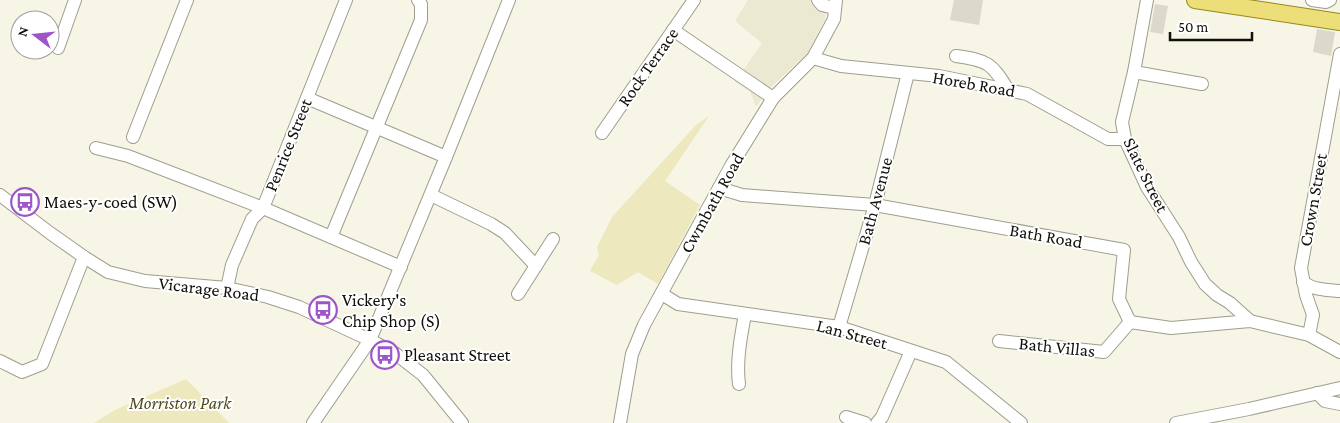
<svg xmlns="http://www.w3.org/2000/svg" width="1340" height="423" font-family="'Crimson Pro',serif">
<rect width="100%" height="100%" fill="#f7f5e5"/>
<!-- built -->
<polygon fill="#ece9d2" points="748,0 827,0 825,19 807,54 770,88 756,107 750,91 735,82 762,43 735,21"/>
<!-- green -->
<g fill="#eee8bf">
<polygon points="709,116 665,181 700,205 658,284 638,272 617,285 590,271 599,255 597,247 612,217 696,125"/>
<polygon points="186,379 229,423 94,423 115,410"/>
</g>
<!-- building -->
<g fill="#dbd9ca">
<polygon points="954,0 983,0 979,25 950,20"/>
<polygon points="1155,4 1168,6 1163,34 1150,32"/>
<polygon points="1317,29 1335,32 1331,56 1313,52"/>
</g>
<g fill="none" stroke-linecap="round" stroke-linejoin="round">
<defs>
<g id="minor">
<polyline points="818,0 822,5 834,8"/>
<polyline points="1147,0 1134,72 1122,122 1125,139 1147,187 1179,237 1191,262 1205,284 1217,295 1230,303 1250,321"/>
<polyline points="1312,0 1326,2 1330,0"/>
<polyline points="673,30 773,98"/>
<polyline points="58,48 75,0"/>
<path d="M956 56C987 60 992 63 1008 90"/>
<polyline points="813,58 841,66 939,76 1027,94 1108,139 1125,139"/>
<polyline points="1134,72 1202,84"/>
<polyline points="307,98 446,157"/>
<polyline points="602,133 694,0"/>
<polyline points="133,137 187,0"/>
<polyline points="96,148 128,156 263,208 401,267"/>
<polyline points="719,188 742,195 875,205 1124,250 1119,299 1130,322"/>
<polyline points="0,195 50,233 84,257 108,272 145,281 227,288 268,297 299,307 370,340 396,354 423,375 462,423"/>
<polyline points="431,195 491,224 505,233 536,266"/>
<polyline points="331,237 421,20 421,4 418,0"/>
<path d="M1303 282C1313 290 1327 290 1340 291"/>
<polyline points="227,288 232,265 252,219 263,208 346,0"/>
<polyline points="518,294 553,239"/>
<polyline points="662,294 678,304 839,327 946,362 1021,423"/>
<polyline points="1130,322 1171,328 1250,321 1309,335 1340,352"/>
<polyline points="839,327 875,205 908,73"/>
<polyline points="1309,335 1313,315 1306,295 1301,268 1340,54"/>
<polyline points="999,341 1104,352 1130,322"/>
<polyline points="0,361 22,372 42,364 84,257"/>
<path d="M739 384C736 361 741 336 745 314"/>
<polyline points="1317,393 1325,401 1340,404"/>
<polyline points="846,417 865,423"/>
<polyline points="313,423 370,340 446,157 509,0"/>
<polyline points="620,423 632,354 644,325 731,166 773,98 813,58 834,19 836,0"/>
<polyline points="877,423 882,417 911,351"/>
<polyline points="1176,423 1249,409 1340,388"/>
</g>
<polyline id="major" points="1195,0 1340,22"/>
</defs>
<!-- minor casing -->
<use href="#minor" stroke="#9f9d8e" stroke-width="14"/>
<!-- major casing -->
<use href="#major" stroke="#978819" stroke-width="18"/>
<!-- minor -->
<use href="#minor" stroke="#fff" stroke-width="12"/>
<!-- major -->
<use href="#major" stroke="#ecdf7a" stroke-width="16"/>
</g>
<!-- icons -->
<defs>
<symbol id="bus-ring" viewBox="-11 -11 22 22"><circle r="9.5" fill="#fff" stroke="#9d55c9" stroke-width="1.5"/><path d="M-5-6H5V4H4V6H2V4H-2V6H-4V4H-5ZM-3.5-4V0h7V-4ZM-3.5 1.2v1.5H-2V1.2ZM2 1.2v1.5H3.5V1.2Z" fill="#9d55c9"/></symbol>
</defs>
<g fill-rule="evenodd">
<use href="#bus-ring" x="9" y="186" width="32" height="32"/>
<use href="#bus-ring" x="307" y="294" width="32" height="32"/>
<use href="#bus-ring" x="369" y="339" width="32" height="32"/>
</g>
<g text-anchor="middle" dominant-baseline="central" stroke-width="4" stroke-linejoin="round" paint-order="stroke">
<!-- street labels -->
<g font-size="18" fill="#11100b" stroke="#fff">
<text transform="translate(648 67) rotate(-55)">Rock Terrace</text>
<text transform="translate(974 84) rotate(10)">Horeb Road</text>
<text transform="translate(288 145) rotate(-68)">Penrice Street</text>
<text transform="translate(1146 175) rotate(64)">Slate Street</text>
<text transform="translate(1313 200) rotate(-80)">Crown Street</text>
<text transform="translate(875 201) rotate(-75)">Bath Avenue</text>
<text transform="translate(712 203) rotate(-61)">Cwmbath Road</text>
<text transform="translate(1046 236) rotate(10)">Bath Road</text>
<text transform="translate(209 289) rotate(7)">Vicarage Road</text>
<text transform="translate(852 334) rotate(15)">Lan Street</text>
<text transform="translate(1057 347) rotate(6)">Bath Villas</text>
</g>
<!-- poi labels -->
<g font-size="18" fill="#11100b" stroke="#fff" text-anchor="start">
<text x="44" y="202">Maes-y-coed (SW)</text>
<text x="342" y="300">Vickery's<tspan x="342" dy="21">Chip Shop (S)</tspan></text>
<text x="404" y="355">Pleasant Street</text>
</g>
<!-- park labels -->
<g font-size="18" font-style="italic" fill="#524b1c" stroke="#fff">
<text x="180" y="403">Morriston Park</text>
</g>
</g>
<!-- north arrow -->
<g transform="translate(35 35) rotate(286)"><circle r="24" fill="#ffffff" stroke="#a09f9d"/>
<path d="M0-4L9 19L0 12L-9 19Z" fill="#9d55c9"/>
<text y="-8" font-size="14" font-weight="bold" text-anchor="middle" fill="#11100b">N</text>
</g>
<!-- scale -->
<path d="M1170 32v8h82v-8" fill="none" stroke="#11100b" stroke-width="2.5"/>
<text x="1178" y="32" font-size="15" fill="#11100b" stroke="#ffffff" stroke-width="4" paint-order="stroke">50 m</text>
</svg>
